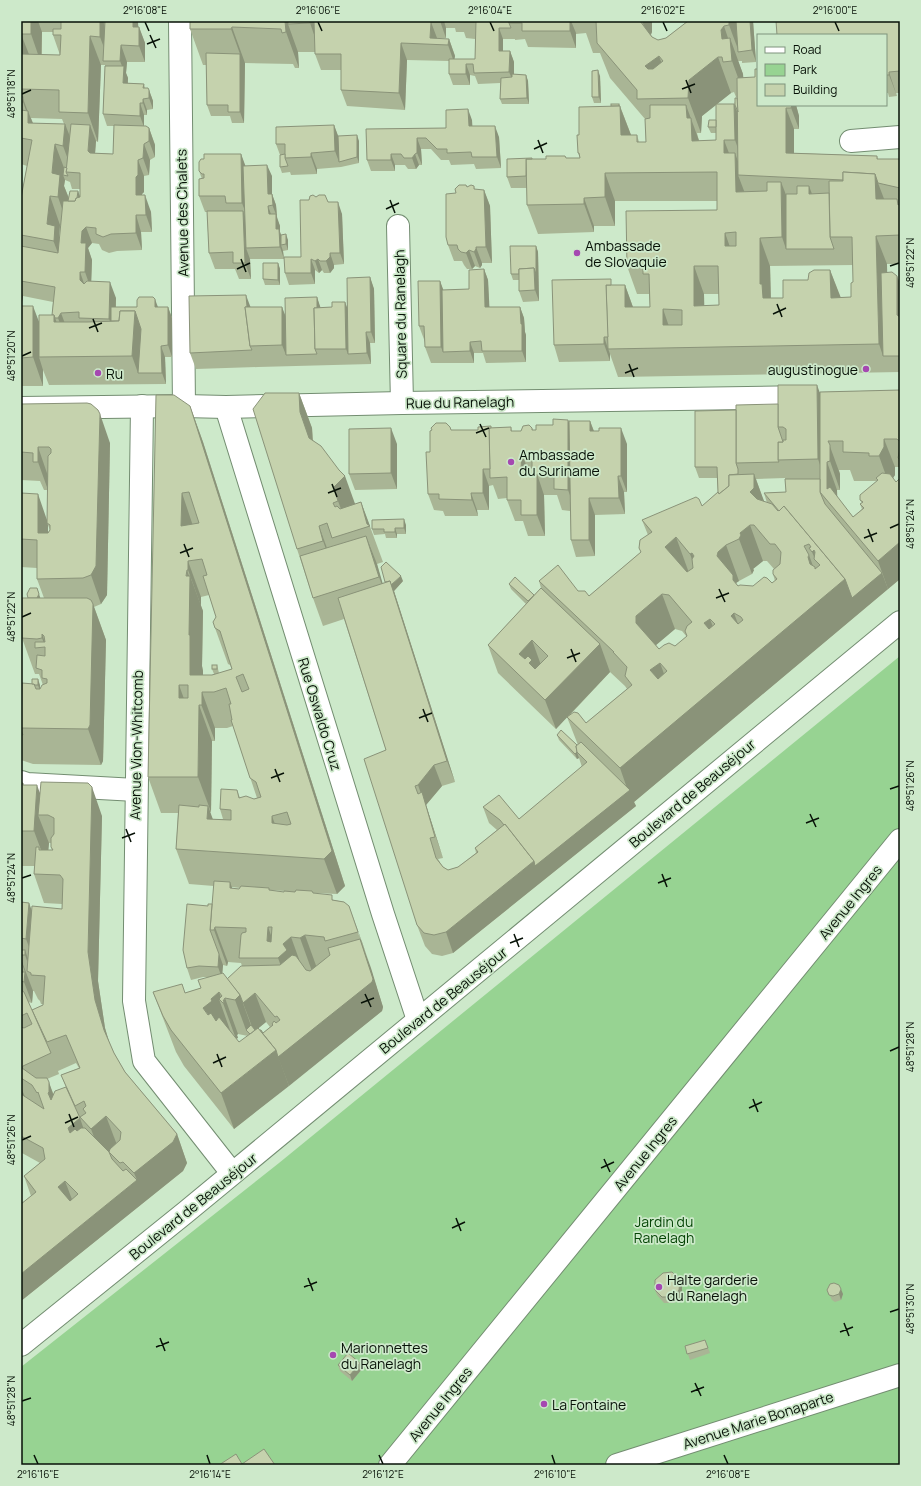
<svg xmlns="http://www.w3.org/2000/svg" width="921" height="1486" font-family="Manrope,sans-serif">
<rect width="100%" height="100%" fill="#cde9ca"/>
<!-- green -->
<polygon fill="#97d392" points="900,656 900,1465 21,1465 21,1367 279,1163"/>
<g fill="none" stroke-linecap="round" stroke-linejoin="round">
<defs>
<g id="minor">
<polyline points="180,21 184,406"/>
<polyline points="851,141 900,137"/>
<polyline points="398,226 402,403"/>
<polyline points="142,406 134,1001 144,1061 232,1173"/>
<polyline points="226,407 383,914 418,1020"/>
<polyline points="21,408 184,406 226,407 402,403 808,397"/>
<polyline points="21,782 27,784 136,790"/>
<polyline points="21,1345 186,1212 900,622"/>
<polyline points="617,1465 900,1375"/>
</g>
<polyline id="major" points="390,1465 900,840"/>
</defs>
<!-- minor casing -->
<use href="#minor" stroke="#738d71" stroke-width="24"/>
<!-- major casing -->
<use href="#major" stroke="#738d71" stroke-width="24"/>
<!-- minor -->
<use href="#minor" stroke="#fff" stroke-width="22"/>
<!-- major -->
<use href="#major" stroke="#fff" stroke-width="22"/>
</g>
<!-- wall -->
<g fill="#a9b595" fill-rule="evenodd">
<path d="M21 21H138V27H139L145 43V62H127L126 73 128 78V83L144 84 145 88 149 90 153 101V109L147 110V115H144V126L149 128 155 145V157L150 160 149 175 144 176V192L142 194V195L151 212 152 232H141L142 250 117 251 109 253 102 250 99 244 92 243 88 248 92 260 91 281 116 298V307H168L172 318V357H165L166 384 49 385 43 370V386H21V198L27 166 21 164ZM42 32H53V35L60 55H42ZM101 65H105V66L103 114 107 126H114L113 154 95 153 96 141 98 142ZM31 118 62 119 64 124 33 123ZM65 180 70 182 72 189H80V196L78 191 69 198 64 186ZM60 225H61L60 238 59 237ZM23 296 53 302 52 315 39 322 21 306Z"/>
<path d="M190 21H652V32L651 35 652 37 658 40 666 38 688 21H753L756 62 742 63V61H738L743 74V78L796 105 799 116V129H794V153L877 156 878 159H900V264H887V272L897 276 900 284V372L618 377 610 354V361L559 362 554 345 613 285H625L633 307H650L649 294H637L627 266 717 210V201H615V226H594V232L538 234 527 205V188H511L507 177 532 159H546L565 156 566 158H580L578 153 579 135 620 106 631 135H637L639 142H646L645 121V119L610 78 600 53H593L586 33 576 34V48L528 47 525 39 515 40V39H503V51H510L514 62V74L526 75 528 81 529 104H502L500 99V83L478 84 475 76 470 75V85H453L449 74V61L407 60 405 110 347 106 341 90V70H321L315 54V52H298L299 68H295L293 64 245 63 244 123H232L230 116H211L207 105 206 65H203L190 29ZM446 28H455L456 32H464L466 38 475 39V59H454L455 56 449 39H437V38H446ZM734 92 736 97H737L734 104H717L731 93ZM716 105V120L708 127 711 133H716V140L699 141 697 133H701L702 116ZM853 265V282L851 297H840L830 270 808 280 783 298H771L770 266ZM704 294H719V305L704 306Z"/>
<polygon points="900,21 900,93 896,93 897,96 889,97 888,93 886,93 886,35"/>
<polygon points="600,76 601,103 594,103 592,97"/>
<polygon points="472,120 472,126 499,137 501,168 476,169 474,164 451,165 449,160 441,160 431,149 421,149 422,165 419,165 416,169 408,169 405,165 395,165 395,171 371,171 367,160 366,129 446,128"/>
<polygon points="334,125 338,136 359,141 359,163 341,167 317,169 317,174 291,175 290,172 282,173 280,167 280,155 276,144"/>
<polygon points="241,154 245,166 272,176 272,194 276,205 277,217 276,217 280,226 280,232 281,235 288,240 288,250 283,251 284,259 250,259 251,279 239,279 235,269 215,269 209,253 207,212 205,212 199,196 202,179 199,171"/>
<polygon points="474,186 475,190 484,190 490,206 492,263 482,263 482,265 480,268 475,266 472,269 467,269 464,265 462,261 454,261 448,245 456,193 467,187"/>
<polygon points="309,200 328,202 342,214 344,264 334,265 334,268 330,273 324,273 322,270 319,273 315,270 315,284 289,285 285,273 301,257"/>
<polygon points="536,246 538,252 539,301 523,302 519,291 519,280 513,280 511,274"/>
<polygon points="278,263 280,269 280,285 265,285 263,279"/>
<polygon points="484,269 488,280 489,307 520,307 524,318 525,332 526,335 526,362 486,363 483,353 474,353 474,363 431,363 425,347 425,342 419,326 440,281 443,290 469,289"/>
<polygon points="370,277 374,289 375,343 370,343 371,364 258,367 196,369 190,353 282,307 285,316 317,297 320,308 332,307 345,302 347,308"/>
<path d="M900 390V467H895V475L893 478 900 579 634 802 636 806 453 953 442 956 432 954 425 946 417 925 386 750 344 619 323 626 313 598 297 549 299 393 312 428 313 440 355 504 361 502 383 562 377 564 382 583 403 581 394 591 455 782 442 786 426 805 443 858 438 859 443 867 448 870 458 867 476 853 475 848 497 830 489 823 483 807 519 819 582 767 579 758 577 759 559 740 557 735 577 745H578L567 717 556 729 498 673 488 645 526 604 511 589 509 584 534 595 541 588 539 581 578 591 589 596 641 552 639 548 648 535 642 520 702 506 718 492 717 478H699L695 467 736 410 778 404 820 392ZM839 470H850L854 481H877L860 500 862 503 860 504 862 509 853 517 837 497V490H840V474ZM785 478 786 492 764 493 767 503 764 502 756 479ZM763 561H767L774 569 773 574 775 581 772 583 753 586H738L736 583 739 581 752 574 754 570 753 569ZM675 629 682 631 687 637 675 646 659 649 656 645ZM610 672 625 686 627 689 586 723 568 717Z"/>
<path d="M21 404 110 443 107 595 101 604 94 607 106 640 103 761 101 765 33 764 21 760 22 683 40 685V689L43 685 39 674H35L22 638 41 598H44L37 579V568L21 567V493L47 520 48 490H44L40 481 21 480ZM48 525 50 530 48 532Z"/>
<path d="M190 406 203 442 345 886 337 894 313 893 334 900 344 902 362 942 383 1007 382 1011 372 1019 234 1129 184 1066 176 1052 153 992 185 993 201 988 208 977H203L191 980 187 968 208 906 212 904 214 886 189 884 176 849 178 813H161L148 777ZM209 595 216 617 215 628 228 664 230 665 232 669 219 673 217 665 212 669 214 674 212 675H203V671L202 666 203 611 201 606V597ZM233 726 257 798 254 799 240 798 237 790 220 809 223 819H212L210 812H211L212 741H215V728H227ZM232 887 240 888 239 889 232 888ZM269 890 284 891V892ZM228 962 241 963 242 966 227 979 222 973 223 965 227 966ZM266 1022 270 1027 263 1033 258 1028ZM238 1034 248 1036 239 1042 236 1038H238L237 1035Z"/>
<polygon points="568,420 569,424 590,421 594,431 627,444 627,492 624,492 625,514 595,515 595,556 576,557 571,540 570,511 562,510 557,495 544,495 545,536 528,536 523,521 515,521 507,500 507,498 498,499 493,485 489,486 489,510 477,510 478,516 445,516 443,511 434,510 428,494 430,452 452,430 478,430 491,428 511,427 512,431 521,431 532,428 533,430 536,430 553,425"/>
<polygon points="397,444 397,489 355,490 349,474"/>
<polygon points="406,525 406,534 397,534 397,538 386,538 385,534 374,535 372,529"/>
<path d="M21 783 23 785 40 793 102 816 98 981 105 1028 109 1042 114 1053 125 1072 177 1134 187 1163 183 1171 21 1301V1204L31 1196 24 1176 40 1163 22 1153 21 1155V902L29 903 31 910 62 909V904L44 903 34 874 35 866H21ZM49 843H51V847L52 850H48ZM33 991H34L38 999 40 1001 41 1004H43V1005L32 1010 35 1018 28 1002 32 1003ZM76 1063 79 1068 61 1075 66 1087 54 1095 47 1079 59 1074 58 1071Z"/>
<polygon points="680,1280 682,1286 682,1296 674,1303 664,1303 657,1295 655,1290"/>
<polygon points="827,1290 843,1294 841,1300 835,1302 832,1300"/>
<polygon points="705,1340 710,1353 690,1360 685,1346"/>
<polygon points="360,1363 362,1369 352,1381 340,1371 338,1365"/>
</g>
<!-- shaded-wall -->
<g fill="#8a9379">
<polygon points="31,21 38,21 42,32 41,63 31,34"/>
<polygon points="100,21 103,21 111,43 109,61 100,37"/>
<polygon points="133,21 138,21 139,43 133,27"/>
<polygon points="285,21 297,21 288,24 298,52 299,68 286,32"/>
<polygon points="310,21 320,21 320,52 310,23"/>
<polygon points="440,21 444,21 446,28 446,38"/>
<polygon points="570,21 571,21 576,33 576,48 570,31"/>
<polygon points="642,21 652,21 652,32 649,38"/>
<polygon points="729,21 740,21 739,52 729,25"/>
<polygon points="750,21 753,21 756,62 752,50"/>
<polygon points="431,22 437,38 437,45 430,38"/>
<polygon points="724,26 730,44 730,38 743,74 745,97 732,61 722,39 721,30"/>
<polygon points="139,27 145,43 145,62 139,46"/>
<polygon points="232,27 245,63 244,123 240,112 240,54 231,29"/>
<polygon points="499,28 503,39 503,62 499,51"/>
<polygon points="21,34 32,62 21,55"/>
<polygon points="90,36 101,65 98,142 88,113"/>
<polygon points="449,39 455,56 454,62 448,45"/>
<polygon points="401,43 407,60 405,110 399,93"/>
<polygon points="121,45 127,62 126,73 128,78 127,94 123,83 124,71 120,61"/>
<polygon points="510,51 514,62 514,83 509,72"/>
<polygon points="659,56 672,91 663,98 645,66"/>
<polygon points="718,57 731,93 702,116 701,133 688,98 689,80"/>
<polygon points="466,64 470,75 470,85 466,74"/>
<polygon points="598,70 600,76 601,103 599,97"/>
<polygon points="889,72 897,96 889,75"/>
<polygon points="526,75 528,81 529,104 527,98"/>
<polygon points="149,90 153,101 153,109 149,98"/>
<polygon points="21,93 28,112 28,111 39,139 28,123 28,116 23,102 21,102"/>
<polygon points="143,99 147,110 147,115 143,103"/>
<polygon points="140,103 144,115 144,127 140,116"/>
<polygon points="619,104 631,135 631,164 621,135"/>
<polygon points="734,104 745,132 745,169 735,140"/>
<polygon points="686,105 701,146 692,141 687,118"/>
<polygon points="790,105 796,105 799,116 799,129"/>
<polygon points="786,108 794,129 794,174 786,153"/>
<polygon points="468,109 472,120 473,137 469,126"/>
<polygon points="65,124 76,152 73,173 63,146"/>
<polygon points="90,125 96,141 94,167 88,151"/>
<polygon points="334,125 340,141 339,162 335,151"/>
<polygon points="495,126 499,137 501,168 497,157"/>
<polygon points="149,128 155,145 155,157 149,141"/>
<polygon points="357,135 359,141 359,163 357,157"/>
<polygon points="417,138 421,149 422,165 417,153"/>
<polygon points="724,140 735,169 724,153"/>
<polygon points="55,144 66,173 63,175 65,180 64,186 71,204 68,226 58,197 52,173"/>
<polygon points="144,144 150,160 149,175 143,158"/>
<polygon points="311,153 317,169 317,174 311,157"/>
<polygon points="735,153 743,175 738,175 746,196 736,192"/>
<polygon points="241,154 247,170 248,219 242,203"/>
<polygon points="391,154 395,165 395,171 391,160"/>
<polygon points="415,154 419,165 416,169 412,158"/>
<polygon points="138,160 144,176 144,192 142,194 142,211 136,195 136,177"/>
<polygon points="267,165 272,176 272,194 276,205 277,217 268,194"/>
<polygon points="605,173 615,201 615,226 605,197"/>
<polygon points="875,174 879,183 878,183 886,204 876,199"/>
<polygon points="781,182 792,210 786,249 782,237"/>
<polygon points="809,186 815,202 809,194"/>
<polygon points="484,190 490,206 492,263 486,247"/>
<polygon points="78,191 80,197 77,204"/>
<polygon points="145,195 151,212 152,232 146,215"/>
<polygon points="50,196 60,225 59,237 66,254 64,269 47,224"/>
<polygon points="584,198 594,226 594,232 584,204"/>
<polygon points="338,202 342,214 344,264 340,253"/>
<polygon points="268,206 272,217 269,214"/>
<polygon points="243,211 249,227 246,248 250,259 251,279 245,263"/>
<polygon points="276,214 280,226 280,232 283,240 281,245 283,251 284,259 280,247 276,229"/>
<polygon points="136,215 141,232 142,250 136,233"/>
<polygon points="86,227 92,243 88,248 92,260 91,289 85,272 81,243 82,231"/>
<polygon points="725,233 735,261 725,246"/>
<polygon points="286,234 288,240 288,250 286,244"/>
<polygon points="876,236 887,264 889,356 883,356 879,344"/>
<polygon points="760,238 770,266 771,307 763,298 760,284"/>
<polygon points="536,246 538,252 539,301 535,290 534,268"/>
<polygon points="476,247 482,263 482,265 480,268 474,252"/>
<polygon points="469,250 475,266 472,269 466,253"/>
<polygon points="330,253 334,265 334,268 330,273 326,261"/>
<polygon points="311,259 315,270 315,284 311,273"/>
<polygon points="318,259 322,270 319,273 315,261"/>
<polygon points="278,263 280,269 280,285 278,280"/>
<polygon points="694,266 704,294 705,334 694,306"/>
<polygon points="484,269 488,280 490,318 485,307"/>
<polygon points="830,270 841,298 831,298"/>
<polygon points="80,272 86,289 80,280"/>
<polygon points="897,276 900,284 900,323 897,315"/>
<polygon points="370,277 374,289 375,343 371,332"/>
<polygon points="440,281 446,297 443,352 441,347"/>
<polygon points="110,282 116,298 115,329 113,329 109,319"/>
<polygon points="625,285 635,313 625,307"/>
<polygon points="21,290 23,296 21,308"/>
<polygon points="246,295 252,311 247,312"/>
<polygon points="317,297 321,309 317,349"/>
<polygon points="155,299 159,310 155,307"/>
<polygon points="345,302 351,318 348,354 346,349"/>
<polygon points="33,306 44,335 39,357 43,370 43,386 33,357"/>
<polygon points="168,307 172,318 172,357 168,345"/>
<polygon points="282,307 290,328 286,355 282,345"/>
<polygon points="520,307 524,318 525,332 526,335 526,362 522,351"/>
<polygon points="663,309 673,338 663,325"/>
<polygon points="135,311 145,340 138,373 132,356"/>
<polygon points="61,313 67,329 64,334 58,318"/>
<polygon points="54,315 64,343 54,322"/>
<polygon points="366,332 370,343 371,364 367,353"/>
<polygon points="604,337 610,354 610,361 604,344"/>
<polygon points="470,342 474,353 474,363 470,351"/>
<polygon points="161,346 165,357 166,384 162,373"/>
<polygon points="817,385 830,420 828,441 840,474 840,490 830,461 827,462 837,490 838,512 825,497 827,486 818,459"/>
<polygon points="299,393 312,428 313,448 309,438 300,412"/>
<polygon points="190,406 203,442 345,886 337,894 324,859"/>
<polygon points="100,414 110,443 107,595 101,604 91,575"/>
<polygon points="568,420 575,441 576,511 568,490"/>
<polygon points="590,421 596,437 590,431"/>
<polygon points="391,428 397,444 397,489 391,473"/>
<polygon points="621,428 627,444 627,492 621,476"/>
<polygon points="884,439 895,467 895,475 889,484 879,456"/>
<polygon points="38,447 48,476 48,490 38,462"/>
<polygon points="522,453 529,474 521,468"/>
<polygon points="483,469 489,486 489,510 483,493"/>
<polygon points="537,474 544,495 545,536 537,515"/>
<polygon points="754,474 767,509 763,527 750,492"/>
<polygon points="345,476 358,512 350,533 338,501 334,487"/>
<polygon points="618,476 624,492 625,514 619,498"/>
<polygon points="182,493 194,529 181,526"/>
<polygon points="471,493 477,510 478,516 472,500"/>
<polygon points="38,494 48,523 47,523 48,525 48,562 38,533"/>
<polygon points="589,498 595,515 595,556 589,540"/>
<polygon points="361,502 370,526 367,524"/>
<polygon points="404,519 406,525 406,534 404,528"/>
<polygon points="750,525 763,561 753,569 754,570 752,574 739,539 740,533"/>
<polygon points="319,526 332,562 336,577 323,541"/>
<polygon points="395,528 397,534 397,538 395,532"/>
<polygon points="366,536 377,564 389,605 379,577"/>
<polygon points="676,537 689,573 678,582 665,547"/>
<polygon points="900,542 900,579 888,589 878,561"/>
<polygon points="726,545 739,581 736,583 746,610 717,556 718,552"/>
<polygon points="814,550 819,564 815,559 812,552"/>
<polygon points="692,553 705,589 703,590 690,554"/>
<polygon points="809,555 822,591 815,567 826,595 845,579 882,573 888,589 634,802 636,806 453,953 446,932 534,861 628,791 620,768 808,557"/>
<polygon points="188,561 201,597 201,606 188,570"/>
<polygon points="187,570 190,579 190,576 203,611 202,666 203,671 203,692 202,692 215,728 215,741 190,675"/>
<polygon points="401,576 403,581 394,591 455,782 447,761 390,586"/>
<polygon points="37,588 41,600 36,600"/>
<polygon points="662,594 675,629 649,651 636,623 636,616"/>
<polygon points="93,604 106,640 103,761 101,765 88,729"/>
<polygon points="734,613 747,649 731,616"/>
<polygon points="710,619 723,654 704,623"/>
<polygon points="42,634 55,670 55,673 42,638"/>
<polygon points="532,640 542,668 537,674 519,654"/>
<polygon points="600,644 610,672 556,729 545,700"/>
<polygon points="660,663 673,698 650,670"/>
<polygon points="38,679 40,685 40,691 38,685"/>
<polygon points="179,685 192,721 179,698"/>
<polygon points="199,705 212,741 211,812 198,777"/>
<polygon points="577,752 579,758 577,759 575,754"/>
<polygon points="434,765 442,786 426,805 443,858 418,785"/>
<polygon points="23,783 35,817 37,785 48,815 38,815 49,843 47,866 34,831"/>
<polygon points="92,787 102,816 98,981 105,1028 114,1058 104,1030 95,1000 88,952"/>
<polygon points="208,806 221,841 207,819"/>
<polygon points="272,816 285,852 272,823"/>
<polygon points="230,882 243,918 230,888"/>
<polygon points="29,903 42,938 39,974 26,939"/>
<polygon points="349,906 362,942 371,968 358,932"/>
<polygon points="215,927 228,962 227,966 214,930"/>
<polygon points="268,927 279,957 283,944 291,937 304,973 291,993 278,958 267,941"/>
<polygon points="305,935 318,971 313,974 300,938"/>
<polygon points="360,939 371,968 383,1007 382,1011 289,1086 278,1057"/>
<polygon points="25,950 34,976 32,975 25,955"/>
<polygon points="219,954 223,965 222,978 218,967"/>
<polygon points="21,959 33,991 32,1003 24,982 25,972 21,961"/>
<polygon points="219,992 223,1003 225,998 238,1034 237,1035 238,1038 236,1039 223,1003 219,999 230,1030 224,1034 203,1008 211,999"/>
<polygon points="255,993 266,1022 254,1032 243,1003"/>
<polygon points="240,995 253,1031 246,1030 235,1000"/>
<polygon points="276,1050 289,1086 234,1129 221,1093"/>
<polygon points="49,1082 56,1103 56,1113 48,1093"/>
<polygon points="21,1087 25,1097 21,1103"/>
<polygon points="106,1116 117,1145 102,1158 91,1129"/>
<polygon points="80,1118 87,1139 75,1149 68,1128"/>
<polygon points="177,1134 187,1163 183,1171 21,1301 21,1274 137,1180 134,1173"/>
<polygon points="65,1181 73,1202 66,1208 58,1187"/>
<polygon points="680,1280 682,1286 682,1296 674,1303 672,1297"/>
<polygon points="841,1289 843,1294 841,1300 839,1294"/>
<polygon points="360,1363 362,1369 352,1381 350,1375"/>
</g>
<!-- building -->
<g fill="#c5d2ad" stroke="#8a9379" fill-rule="evenodd">
<polygon points="21,21 31,21 31,34 21,34 21,42"/>
<polygon points="61,21 100,21 100,37 90,36 88,113 59,112 59,90 21,89 21,54 60,55 61,35 53,35 53,29 61,29"/>
<polygon points="105,21 133,21 133,27 139,27 139,46 121,45 120,61 103,61"/>
<polygon points="190,21 285,21 286,32 282,33 281,29 232,27 231,29 190,29"/>
<polygon points="288,21 310,21 310,23 288,24"/>
<polygon points="314,21 440,21 440,22 431,22 430,38 449,39 448,45 401,43 399,93 341,90 341,54 315,54"/>
<rect x="460" y="21" width="14" height="1"/>
<polygon points="476,21 509,21 509,23 511,28 499,28 499,51 510,51 509,72 474,73 473,64 466,64 466,74 449,74 449,59 475,59"/>
<polygon points="509,21 570,21 570,31 522,31 522,23 509,23"/>
<path d="M596 21H640L652 37 658 40 666 38 688 21H729V25L724 26 721 30 722 39 730 38 732 61 723 62 722 57H718L689 80 688 98 637 99V90L597 43ZM659 56 663 61 653 69H648L645 66Z"/>
<polygon points="736,21 750,21 752,50 738,52"/>
<polygon points="776,21 900,21 900,71 889,72 889,75 886,75 886,35 777,35"/>
<polygon points="206,53 240,54 240,112 228,112 228,105 207,105"/>
<polygon points="105,66 124,66 123,83 144,84 143,88 148,88 149,90 149,98 143,99 143,103 140,103 140,116 103,114"/>
<polygon points="755,69 758,69 758,105 792,105 791,108 786,108 786,153 877,156 877,159 900,159 900,188 878,183 875,174 843,172 843,180 738,175 737,78 755,77"/>
<polygon points="598,70 599,97 592,97 592,71"/>
<polygon points="512,74 526,75 527,98 500,99 501,78 512,77"/>
<rect x="21" y="97" width="2" height="5"/>
<polygon points="735,98 737,98 738,112 735,105"/>
<rect x="611" y="104" width="8" height="2"/>
<path d="M716 104H734L735 140H724V153H735L736 192 767 191V182H781L782 237 760 238V284H762L763 298H783V280H808L809 273 814 270H830L831 298 851 297V283L853 282 852 237H830L829 181H843V172L875 174 876 199H897L898 205 900 204V235L876 236 879 344 608 349 606 285H625V307H650L649 274H643V266H627L626 211 717 210V172L605 173V197L584 198V204L527 205 526 159H546V156H565L566 158H580L579 153H578L577 135H579V107L620 106 621 135H637V142H646L645 119 650 118V105H686L687 118H691L692 141 716 140ZM736 232V246H725V233ZM694 266H718L719 305 694 306ZM663 309 682 310V325H663Z"/>
<polygon points="468,109 469,126 495,126 497,157 472,157 471,152 447,153 447,149 437,149 426,138 417,138 417,153 415,154 412,158 404,158 401,154 391,154 391,160 367,160 366,129 446,128 446,110"/>
<polygon points="21,110 28,111 28,123 65,124 63,146 55,144 54,152 52,173 60,175 58,197 50,196 47,224 55,226 54,241 21,235 21,198 32,140 21,138"/>
<polygon points="709,120 716,120 716,127 708,127"/>
<polygon points="71,124 90,125 88,151 90,153 113,154 114,125 146,126 149,128 149,141 144,144 143,158 138,160 138,175 136,177 136,195 145,195 146,215 136,215 136,233 111,234 103,237 96,234 96,228 86,227 82,231 81,243 86,243 85,272 80,272 80,280 84,284 87,281 110,282 109,319 79,318 79,312 61,313 58,318 55,318 54,315 52,315 55,287 21,281 21,246 58,253 63,201 75,201 76,198 80,197 80,173 66,172"/>
<polygon points="334,125 335,151 311,153 311,157 285,158 285,144 276,144 276,127"/>
<polygon points="357,135 357,157 339,162 338,136"/>
<polygon points="204,154 241,154 242,203 226,203 225,196 199,196 199,179 204,178 204,174 202,174 199,171 199,162 201,159 204,159"/>
<polygon points="285,154 285,158 288,166 280,167 280,155"/>
<polygon points="532,158 532,159 526,159 526,176 507,177 507,159"/>
<polygon points="267,165 268,194 272,194 273,205 268,206 269,214 276,214 276,229 279,229 280,247 246,248 243,166"/>
<polygon points="64,167 67,168 66,172 68,176 63,175"/>
<polygon points="459,185 466,185 467,187 471,185 474,186 474,189 484,190 486,247 476,247 476,249 474,252 469,250 466,253 461,252 458,249 457,245 448,245 446,237 446,194 456,193 455,189"/>
<polygon points="797,186 809,186 809,194 829,193 830,237 834,249 786,249 786,194 797,194"/>
<polygon points="70,191 78,191 77,198 76,198 75,201 68,201"/>
<polygon points="313,195 316,197 319,195 325,195 328,202 338,202 340,253 330,253 330,257 326,261 320,261 318,259 315,261 311,259 311,273 285,273 284,257 301,257 300,200 309,200 310,196"/>
<polygon points="207,211 243,211 245,263 233,263 233,252 209,253"/>
<polygon points="286,234 286,244 281,245 281,235"/>
<polygon points="510,246 536,246 536,274 534,268 519,269 519,274 511,274"/>
<polygon points="263,263 278,263 278,280 263,279"/>
<polygon points="534,268 535,290 519,291 519,269"/>
<polygon points="484,269 485,307 520,307 521,324 522,324 522,351 482,351 481,341 470,342 470,351 443,352 442,290 469,289 469,270"/>
<polygon points="892,272 897,276 897,315 900,317 900,356 883,356 881,273"/>
<polygon points="370,277 371,332 366,332 367,353 348,354 347,278"/>
<polygon points="611,279 611,285 606,285 608,337 604,337 604,344 554,345 552,280"/>
<polygon points="418,281 440,281 441,347 425,347 424,326 419,326"/>
<polygon points="246,295 247,307 245,307 250,346 252,350 190,353 189,296"/>
<polygon points="139,297 153,297 155,299 155,307 168,307 168,345 161,346 162,373 138,373 141,329 135,311 120,311 119,321 111,321 111,307 137,307 137,300"/>
<polygon points="317,297 317,308 314,308 315,349 317,354 286,355 285,298"/>
<polygon points="332,302 345,302 346,349 315,349 314,308 332,307"/>
<polygon points="21,306 33,306 33,357 21,358"/>
<polygon points="245,307 282,307 282,345 250,346"/>
<polygon points="120,311 135,311 132,356 39,357 39,315 54,315 54,322 87,322 119,321"/>
<polygon points="778,385 817,385 818,459 778,460 778,442 783,442 783,440 786,440 786,429 783,427 778,427"/>
<polygon points="900,390 900,442 897,439 884,439 884,447 879,456 869,456 869,453 843,452 843,441 828,441 830,445 830,461 827,462 827,489 830,487 853,517 864,508 860,504 863,502 860,500 860,495 878,480 876,478 882,473 890,474 896,482 900,478 900,542 878,561 820,492 820,392"/>
<polygon points="265,393 299,393 300,412 309,438 321,446 339,470 345,476 334,487 338,501 333,503 335,507 337,506 340,509 361,502 367,524 370,526 332,538 327,523 319,526 323,541 297,549 253,409"/>
<path d="M156 395H174L190 406 332 851 324 859 176 849 179 805 199 807V805L208 806 207 819 231 820V810L220 809 221 789 237 790 239 798 246 796 254 799 261 797 256 782 250 778 231 720H232L229 704H231L226 688 214 692H202V705H199L198 777H148ZM189 492 199 523 181 526 182 493ZM202 559 207 575 203 576 216 617 213 622 215 628 220 631 232 669 212 675H190V635H189L190 576H186L187 570H188V561ZM243 674 249 689 242 692 236 677ZM179 685H188V698H179ZM287 812 291 824 287 825 272 823V816Z"/>
<polygon points="87,403 91,404 98,410 100,414 96,566 91,575 83,578 37,579 37,540 21,539 21,493 38,494 38,533 48,533 50,530 50,525 47,523 48,456 51,453 51,449 49,447 38,447 38,462 33,462 33,453 21,452 21,404"/>
<polygon points="778,404 778,427 783,442 778,442 778,460 779,462 736,463 736,405"/>
<polygon points="736,410 736,463 738,469 738,474 729,475 729,486 719,494 718,492 717,467 695,467 695,411"/>
<path d="M553 419 568 420V490L554 489V474H537V515H521V500H507V477L490 478 489 428 511 427V431H521L523 426 529 425 532 428V430H536V425H553ZM522 453H532V468H521Z"/>
<polygon points="569,421 590,421 590,431 599,431 599,428 621,428 621,476 618,476 619,498 589,498 589,540 571,540"/>
<polygon points="436,423 446,423 450,427 451,430 478,430 478,427 491,426 491,428 489,428 490,469 483,469 483,493 471,493 472,500 439,499 439,494 428,494 426,452 430,452 430,431 432,430 431,428"/>
<polygon points="391,428 391,473 349,474 349,429"/>
<polygon points="900,448 900,460 898,458"/>
<path d="M754 474V488L750 492 757 499 772 504 778 511 784 506 845 579 620 768 567 717 574 712 578 713 586 723 632 685 625 676 627 667 613 652H614L539 581 558 565 578 591H585L589 596 641 552 639 548 640 540 652 532 642 520 696 497 699 499 702 506 718 492 719 494 729 486V475ZM750 525H754L770 544H775L781 552 780 564 773 570V574L777 579 772 583 767 578 764 577 753 586 740 585 738 586 733 580V575L717 556 718 552 726 545 739 539 741 535 740 533ZM676 537 690 554 692 553 694 556 692 559 693 568 687 572 665 547ZM809 544 811 547 809 548 812 552 814 550 815 552 814 559 820 565 815 569V567L810 564 808 557 809 555 804 546ZM662 594 669 595 692 622 687 626 685 631 687 636 675 646 669 643 664 645 659 649 636 623V616ZM734 613 741 617 743 620 738 624 731 616ZM710 619 715 624 709 629 704 623ZM660 663 667 671 658 679 650 670Z"/>
<polygon points="785,479 820,479 820,492 825,504 882,573 852,598 845,579 784,506 779,511 764,493 786,492"/>
<polygon points="404,519 404,528 395,528 395,532 384,532 384,529 372,529 372,520"/>
<polygon points="366,536 379,577 313,598 300,556"/>
<polygon points="386,562 401,576 391,585 390,581 385,582 381,567"/>
<polygon points="515,577 534,595 528,601 509,584"/>
<polygon points="390,581 447,761 434,765 418,785 415,786 418,794 422,792 435,837 430,838 436,858 443,867 448,870 458,867 478,852 475,848 505,824 534,861 446,932 434,935 424,933 417,925 364,759 386,750 338,598"/>
<polygon points="30,588 37,588 39,594 37,598 28,598 27,594"/>
<path d="M541 588 600 644 545 700 488 645ZM532 640 548 656 535 669 529 663 532 660 528 656 525 659 519 654Z"/>
<polygon points="22,598 87,598 91,600 93,604 90,725 88,729 21,728 22,683 34,684 36,689 40,689 42,685 47,683 47,679 42,678 42,670 36,668 37,655 45,656 45,647 35,648 35,642 45,642 44,636 42,634 42,638 37,639 22,638"/>
<rect x="212" y="665" width="5" height="4"/>
<polygon points="32,679 38,679 38,685 35,685 34,684 32,684"/>
<polygon points="21,730 23,735 21,735"/>
<polygon points="561,730 577,745 576,746 577,752 575,754 557,735"/>
<polygon points="581,742 630,790 535,866 534,861 505,824 504,825 500,820 483,807 499,795 519,819 587,762 577,752 576,746"/>
<polygon points="41,782 88,783 92,787 88,952 95,1000 104,1030 114,1053 125,1072 177,1134 173,1142 134,1173 123,1162 120,1163 109,1152 110,1149 120,1140 121,1132 106,1116 91,1129 80,1117 86,1113 83,1109 86,1106 84,1101 75,1106 61,1075 80,1068 66,1035 47,1042 32,1010 43,1005 45,976 31,975 31,973 27,971 32,906 62,909 63,879 60,875 34,874 36,847 39,847 39,850 53,850 51,847 51,838 54,834 54,818 48,815 38,815"/>
<polygon points="21,783 23,783 23,785 37,785 34,831 21,831"/>
<path d="M214 881 230 882V888L239 889 241 886 269 888V890L284 892V891L295 892 296 890 312 891 313 893 332 895V900L344 902 349 906 358 932 325 941 324 937 305 935 300 938 291 937 283 944 287 950 278 958H239L241 935 242 933 246 932V928L215 927 214 930H210ZM268 927H272L271 942 267 941Z"/>
<polygon points="21,902 29,903 26,939 21,938"/>
<polygon points="187,904 208,906 208,904 212,904 210,930 219,954 218,967 199,966 187,968 183,950"/>
<polygon points="360,939 373,979 372,982 278,1057 276,1050 260,1030 261,1030 263,1033 273,1025 272,1024 274,1021 276,1023 280,1020 277,1016 275,1017 255,993 243,1003 240,995 227,979 241,966 280,965 292,955 296,956 306,970 310,971 330,955 328,948"/>
<rect x="21" y="950" width="4" height="5"/>
<polygon points="21,972 25,972 24,982 21,981"/>
<polygon points="223,973 240,995 235,1000 225,998 223,1001 225,1002 223,1003 219,999 222,996 219,992 211,999 212,1001 203,1008 208,1015 211,1013 216,1021 219,1017 239,1042 258,1028 276,1050 221,1093 171,1030 163,1016 153,992 182,984 185,993 201,988 198,980"/>
<path d="M21 990 24 992 51 1053 23 1066 22 1068 36 1078H47L49 1082V1092L48 1093 51 1100 55 1091 66 1087 80 1118 68 1128 70 1133 75 1129 77 1131 81 1128H85L109 1152 112 1159 123 1171 126 1169 137 1180 21 1274V1204L36 1192 24 1176 45 1159 43 1148 21 1136V1094L44 1109 38 1092 37 1093 32 1085 21 1078V1027L24 1028 32 1024 27 1013 21 1016ZM65 1181 78 1194 70 1201 58 1187Z"/>
<polygon points="251,1025 255,1030 250,1034 246,1030"/>
<polygon points="672,1272 680,1280 679,1290 672,1297 662,1297 655,1290 655,1280 663,1273"/>
<polygon points="834,1283 839,1285 841,1289 839,1294 833,1296 829,1295 827,1290 830,1284"/>
<polygon points="705,1340 708,1348 687,1354 685,1346"/>
<polygon points="348,1353 360,1363 350,1375 338,1365"/>
<polygon points="264,1449 275,1465 219,1465 236,1454 242,1464"/>
</g>
<!-- ticks -->
<path fill="none" stroke="#071107" stroke-width="1.5" d="M145 22 149 31M318 22 322 31M490 22 494 31M663 22 667 31M835 22 839 31M150 35 156 48M147 44 160 39M686 80 691 93M682 89 695 84M22 94 31 90M538 140 543 153M534 149 547 143M390 200 395 213M386 209 399 203M241 259 246 272M890 266 899 263M237 269 250 263M777 304 782 317M773 314 786 308M93 319 98 332M89 328 102 323M22 356 31 352M629 364 634 377M625 373 638 368M480 424 486 437M476 433 489 428M332 484 337 497M328 493 341 488M890 528 899 524M868 529 873 542M864 538 877 533M184 544 189 557M180 553 193 548M719 589 725 602M716 598 729 593M22 617 31 613M571 649 576 662M567 658 580 653M423 709 428 722M419 718 432 713M275 769 280 782M271 778 284 773M890 789 899 786M810 814 816 827M806 823 819 818M126 829 131 842M122 838 135 833M662 874 667 887M22 878 31 875M658 883 671 878M514 934 519 947M510 943 523 938M365 994 371 1007M361 1003 374 998M890 1051 899 1047M217 1054 222 1067M213 1063 226 1057M753 1099 758 1112M749 1108 762 1102M69 1114 74 1127M65 1123 78 1117M22 1140 31 1136M604 1159 610 1172M601 1168 614 1162M456 1218 461 1231M452 1228 465 1222M308 1278 313 1291M304 1287 317 1282M890 1312 899 1309M844 1323 849 1336M840 1332 853 1327M160 1338 165 1351M156 1347 169 1342M695 1383 701 1396M691 1392 704 1387M22 1401 31 1398M34 1455 38 1464M207 1455 210 1464M379 1455 383 1464M552 1455 555 1464M724 1455 728 1464"/>
<!-- markers -->
<g fill="#a548b1" stroke="#cde9ca" stroke-width="1.5">
<circle cx="577" cy="253" r="4"/>
<circle cx="866" cy="369" r="4"/>
<circle cx="98" cy="373" r="4"/>
<circle cx="511" cy="462" r="4"/>
<circle cx="659" cy="1287" r="4"/>
<circle cx="333" cy="1355" r="4"/>
<circle cx="544" cy="1404" r="4"/>
</g>
<g text-anchor="middle" dominant-baseline="central" stroke-width="3.5" stroke-linejoin="round" paint-order="stroke">
<!-- street labels -->
<g font-size="14" fill="#071107" stroke="#cde9ca">
<text transform="translate(182 213) rotate(-91)">Avenue des Chalets</text>
<text transform="translate(400 314) rotate(-91)">Square du Ranelagh</text>
<text transform="translate(460 402) rotate(-1)">Rue du Ranelagh</text>
<text transform="translate(320 714) rotate(73)">Rue Oswaldo Cruz</text>
<text transform="translate(136 745) rotate(-89)">Avenue Vion-Whitcomb</text>
<text transform="translate(692 793) rotate(-40)">Boulevard de Beauséjour</text>
<text transform="translate(850 902) rotate(-51)">Avenue Ingres</text>
<text transform="translate(443 1000) rotate(-39)">Boulevard de Beauséjour</text>
<text transform="translate(645 1153) rotate(-51)">Avenue Ingres</text>
<text transform="translate(193 1206) rotate(-39)">Boulevard de Beauséjour</text>
<text transform="translate(440 1404) rotate(-51)">Avenue Ingres</text>
<text transform="translate(758 1420) rotate(-18)">Avenue Marie Bonaparte</text>
</g>
<!-- poi labels -->
<g font-size="14" fill="#071107" stroke="#cde9ca" text-anchor="start">
<text x="585" y="245">Ambassade<tspan x="585" dy="16">de Slovaquie</tspan></text>
<text x="858" y="369" text-anchor="end">augustinogue</text>
<text x="106" y="373">Ru</text>
<text x="519" y="454">Ambassade<tspan x="519" dy="16">du Suriname</tspan></text>
<text x="667" y="1279">Halte garderie<tspan x="667" dy="16">du Ranelagh</tspan></text>
<text x="341" y="1347">Marionnettes<tspan x="341" dy="16">du Ranelagh</tspan></text>
<text x="552" y="1404">La Fontaine</text>
</g>
<!-- park labels -->
<g font-size="14" fill="#044405" stroke="#cde9ca">
<text x="664" y="1221">Jardin du<tspan x="664" dy="16">Ranelagh</tspan></text>
</g>
</g>
<!-- border -->
<rect width="921" height="1486" fill="none" stroke="#cde9ca" stroke-width="44"/>
<!-- legend -->
<rect x="757" y="34" width="130" height="72" fill="#cde9ca" stroke="#7e937c"/>
<rect x="765" y="47" width="20" height="6" fill="#ffffff" stroke="#7e937c"/>
<text x="793" y="54" font-size="12" fill="#071107">Road</text>
<rect x="765" y="64" width="20" height="12" fill="#97d392" stroke="#7e937c"/>
<text x="793" y="74" font-size="12" fill="#071107">Park</text>
<rect x="765" y="84" width="20" height="12" fill="#c5d2ad" stroke="#7e937c"/>
<text x="793" y="94" font-size="12" fill="#071107">Building</text>
<rect x="22" y="22" width="877" height="1442" fill="none" stroke="#071107" stroke-width="1.5"/>
<g font-size="10" text-anchor="middle" fill="#071107">
<text x="145" y="14">2°16'08"E</text>
<text x="318" y="14">2°16'06"E</text>
<text x="490" y="14">2°16'04"E</text>
<text x="663" y="14">2°16'02"E</text>
<text x="835" y="14">2°16'00"E</text>
<text transform="translate(11 94) rotate(-90)" y="4">48°51'18"N</text>
<text transform="translate(910 263) rotate(-90)" y="4">48°51'22"N</text>
<text transform="translate(11 356) rotate(-90)" y="4">48°51'20"N</text>
<text transform="translate(910 524) rotate(-90)" y="4">48°51'24"N</text>
<text transform="translate(11 617) rotate(-90)" y="4">48°51'22"N</text>
<text transform="translate(910 786) rotate(-90)" y="4">48°51'26"N</text>
<text transform="translate(11 878) rotate(-90)" y="4">48°51'24"N</text>
<text transform="translate(910 1047) rotate(-90)" y="4">48°51'28"N</text>
<text transform="translate(11 1140) rotate(-90)" y="4">48°51'26"N</text>
<text transform="translate(910 1309) rotate(-90)" y="4">48°51'30"N</text>
<text transform="translate(11 1401) rotate(-90)" y="4">48°51'28"N</text>
<text x="38" y="1478">2°16'16"E</text>
<text x="210" y="1478">2°16'14"E</text>
<text x="383" y="1478">2°16'12"E</text>
<text x="555" y="1478">2°16'10"E</text>
<text x="728" y="1478">2°16'08"E</text>
</g>
</svg>
